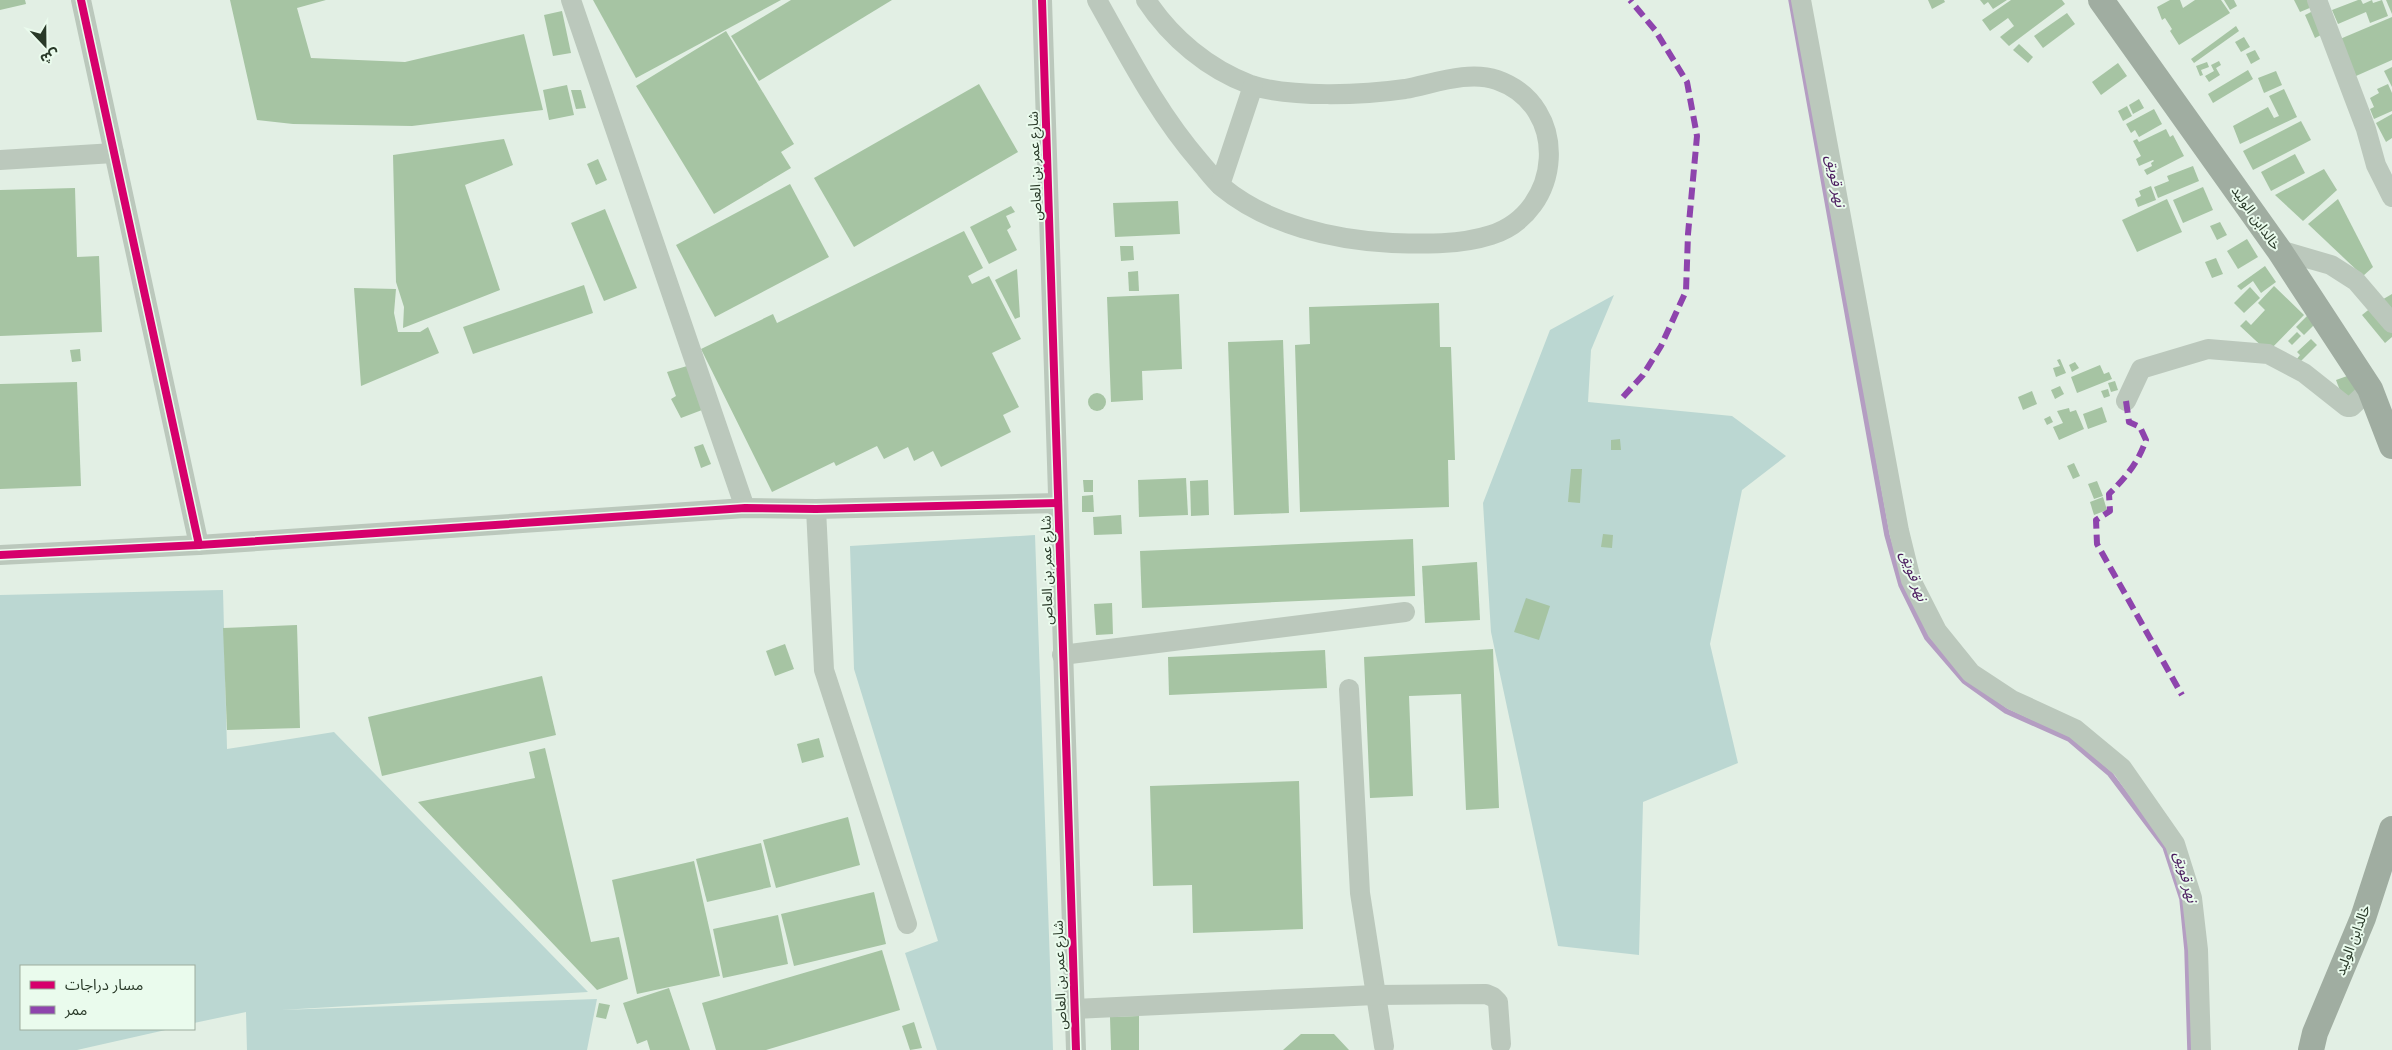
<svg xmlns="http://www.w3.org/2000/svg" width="2392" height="1050" font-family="'Varela Round','Noto Sans Arabic',sans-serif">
<rect width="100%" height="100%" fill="#e2efe4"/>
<!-- green -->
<g fill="#bbd7d2">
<polygon points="1614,295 1591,350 1588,402 1732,416 1786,456 1742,490 1710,644 1738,763 1643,802 1639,955 1558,946 1491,632 1483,503 1550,330"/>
<polygon points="1035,535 1053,1050 937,1050 905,953 938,941 854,669 850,546"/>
<polygon points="223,590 227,749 334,732 588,992 281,1010 597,999 587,1050 247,1050 246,1012 194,1023 194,966 21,966 21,1029 170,1029 77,1050 0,1050 0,595"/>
</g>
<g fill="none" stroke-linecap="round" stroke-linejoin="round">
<!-- stream -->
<polyline stroke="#b49dc2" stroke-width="5.5" points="1791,0 1887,535 1901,585 1927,638 1964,681 2006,711 2069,739 2110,774 2165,847 2182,899 2187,950 2190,1050"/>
</g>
<!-- building -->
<g fill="#a6c4a3">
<polygon points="0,0 25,0 26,4 0,10"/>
<polygon points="230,0 326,0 297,8 311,58 405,62 524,34 543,110 412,126 293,124 257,120"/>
<polygon points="593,0 781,0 636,78"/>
<polygon points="791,0 892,0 759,81 731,36"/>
<polygon points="1928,0 1944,0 1945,2 1932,9"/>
<polygon points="1980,0 2007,0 1993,9 1988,2 1984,5"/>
<polygon points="2011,0 2062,0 2065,4 2009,46 2000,37 2014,26 2008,18 1990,31 1982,20"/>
<polygon points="2170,0 2180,0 2183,8 2195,0 2221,0 2230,13 2179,45 2170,31 2172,29 2165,18 2162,20 2157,7"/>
<polygon points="2224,0 2234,0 2237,6 2230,10"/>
<polygon points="2294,0 2308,0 2312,7 2300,12"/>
<polygon points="2358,0 2361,0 2363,4 2372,0 2373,3 2382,0 2388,16 2370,23 2366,12 2338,24 2332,10"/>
<polygon points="2386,0 2392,0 2392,14"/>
<polygon points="562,11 571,53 553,56 544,15"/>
<polygon points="2313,11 2323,34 2315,38 2305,15"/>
<polygon points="2067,13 2075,24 2043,48 2034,36"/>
<polygon points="2392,17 2392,60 2356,76 2340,39"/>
<polygon points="2236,26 2239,31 2194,63 2191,59"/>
<polygon points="726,31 794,144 781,152 791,168 714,214 636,86"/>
<polygon points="2244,37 2250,47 2241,52 2235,42"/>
<polygon points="2019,44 2033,57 2028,63 2013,50"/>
<polygon points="2255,50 2260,59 2251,64 2246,54"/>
<polygon points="2219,61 2221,65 2216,68 2220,75 2209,82 2205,76 2214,71 2211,65"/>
<polygon points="2207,62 2209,67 2201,70 2203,75 2200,76 2196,66"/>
<polygon points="2118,63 2127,76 2101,95 2092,82"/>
<polygon points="2392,67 2392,87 2384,71"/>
<polygon points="2248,70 2253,79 2213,103 2208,94"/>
<polygon points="2276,71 2282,85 2264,93 2258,78"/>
<polygon points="979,84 1018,152 854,247 814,178"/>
<polygon points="2388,84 2392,93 2392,111 2374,119 2370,109 2374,107 2370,98 2379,93 2377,89"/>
<polygon points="567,85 574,115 549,120 543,90"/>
<polygon points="2284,89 2297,117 2240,144 2233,126 2268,107 2274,118 2279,116 2269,96"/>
<polygon points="571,90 581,90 586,108 576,109"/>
<polygon points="2139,99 2144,108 2133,114 2129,105"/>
<polygon points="2127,106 2132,116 2123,121 2118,111"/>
<polygon points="2154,109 2162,124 2139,137 2135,130 2131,133 2126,124"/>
<polygon points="2392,114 2392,138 2386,142 2376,123"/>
<polygon points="2301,121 2311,140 2253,170 2243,151"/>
<polygon points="2166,129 2170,137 2173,135 2184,156 2147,175 2144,170 2152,166 2151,163 2154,161 2153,160 2139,166 2136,159 2141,156 2133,141 2137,139 2139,142"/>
<polygon points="504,139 513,165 465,185 500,290 403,328 404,307 396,282 393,155"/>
<polygon points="2295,154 2305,173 2271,191 2261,172"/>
<polygon points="598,159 607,180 596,185 587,164"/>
<polygon points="2193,166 2199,181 2158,198 2154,187 2169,181 2167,176"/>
<polygon points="2324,169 2337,190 2303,221 2275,195"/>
<polygon points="790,184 829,257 715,317 676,245"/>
<polygon points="2151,186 2156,200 2138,207 2135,199 2141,196 2139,191"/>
<polygon points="2203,187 2213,210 2183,223 2173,200"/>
<polygon points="75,188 77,257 99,256 102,332 0,336 0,190"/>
<polygon points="2167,199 2182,232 2137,252 2122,220"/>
<polygon points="2338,199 2373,267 2363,276 2308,224"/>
<polygon points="1178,201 1180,234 1115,237 1113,203"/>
<polygon points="1011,206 1015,212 1006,216 1011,227 1007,230 1017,250 989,264 970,227"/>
<polygon points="605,209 637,288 604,301 571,223"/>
<polygon points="2220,222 2227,235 2217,240 2210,226"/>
<polygon points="964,231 983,268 968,276 972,284 989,276 1021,339 992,353 1019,407 1003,415 1011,432 941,467 933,451 914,461 908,447 884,459 877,446 836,466 834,462 772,492 701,349 773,314 777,323"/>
<polygon points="2247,239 2258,257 2238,269 2227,251"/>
<polygon points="1120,246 1133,246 1134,260 1121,261"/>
<polygon points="2216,258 2223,274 2212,278 2205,262"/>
<polygon points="2265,266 2276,282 2261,293 2253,281 2241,290 2237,286"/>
<polygon points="1017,269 1020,317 1015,319 995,280"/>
<polygon points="1138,271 1139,291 1129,291 1128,272"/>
<polygon points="584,285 593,313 473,354 463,327"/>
<polygon points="2274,286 2304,315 2268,352 2240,326 2246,320 2251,325 2265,310 2258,303"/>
<polygon points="2250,287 2260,298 2244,313 2234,303"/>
<polygon points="354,288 396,289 394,313 398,332 420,332 428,327 439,353 361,386"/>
<polygon points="1179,294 1182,369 1142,371 1143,400 1111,402 1107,297"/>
<polygon points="2392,294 2392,319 2380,301"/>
<polygon points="1439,303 1440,347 1451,347 1455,460 1448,460 1449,507 1300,512 1295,345 1310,344 1309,307"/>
<polygon points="2372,307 2392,330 2392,337 2385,343 2362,315"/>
<polygon points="2308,315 2316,323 2304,335 2296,327"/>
<polygon points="2297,332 2301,336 2292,345 2288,341"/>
<polygon points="2311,339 2317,345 2299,363 2296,360 2300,355 2297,352"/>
<polygon points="1283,340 1289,513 1234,515 1228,342"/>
<polygon points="80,349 81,361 72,362 70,350"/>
<polygon points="2060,359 2066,373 2056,377 2053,368 2060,366 2057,360"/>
<polygon points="2075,362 2079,368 2072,372 2069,365"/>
<polygon points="2100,365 2104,374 2109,372 2112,379 2077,393 2071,377"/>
<polygon points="687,366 702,410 681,418 671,399 676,396 667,372"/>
<polygon points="2350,375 2358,396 2344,401 2336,380"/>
<polygon points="2115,381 2118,390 2111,392 2108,383"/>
<polygon points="77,382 81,486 0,489 0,384"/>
<polygon points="2060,386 2064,394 2055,399 2051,390"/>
<polygon points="2108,389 2110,396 2104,398 2101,391"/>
<polygon points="2032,391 2037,404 2023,410 2018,397"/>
<circle cx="1097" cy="402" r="9"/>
<polygon points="2102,407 2107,422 2088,429 2083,414"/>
<polygon points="2069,408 2070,412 2076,410 2084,429 2059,440 2053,427 2063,423 2057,411"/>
<polygon points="2050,416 2053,422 2047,425 2044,419"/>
<polygon points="1620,439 1621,450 1611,450 1611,440"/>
<polygon points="703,444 711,464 701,468 694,447"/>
<polygon points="2074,463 2080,476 2073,479 2067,466"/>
<polygon points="1571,469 1582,469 1580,503 1568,502"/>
<polygon points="1186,478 1188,515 1139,517 1138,480"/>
<polygon points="1083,480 1093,480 1093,492 1084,492"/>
<polygon points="1208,480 1209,515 1191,516 1190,481"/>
<polygon points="2097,481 2103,496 2094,499 2088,484"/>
<polygon points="1093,495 1094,512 1082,512 1082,496"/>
<polygon points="2103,497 2107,510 2094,515 2090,502"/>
<polygon points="1121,515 1122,534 1094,535 1093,517"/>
<polygon points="1603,534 1613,535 1612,548 1601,547"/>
<polygon points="1413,539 1415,596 1142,608 1140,551"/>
<polygon points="1477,562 1480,620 1425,623 1422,566"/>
<polygon points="1526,598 1550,606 1539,640 1514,632"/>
<polygon points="1112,603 1113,634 1096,635 1094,604"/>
<polygon points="297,625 300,728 227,730 223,628"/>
<polygon points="785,644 794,669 775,676 766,651"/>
<polygon points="1493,649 1499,808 1466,810 1461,694 1409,696 1413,796 1370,798 1364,657"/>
<polygon points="1325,650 1327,688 1169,695 1168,657"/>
<polygon points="542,676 556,735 382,776 368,717"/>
<polygon points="819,738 824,757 802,763 797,744"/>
<polygon points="545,748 591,942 619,937 628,979 597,990 418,802 535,778 529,752"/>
<polygon points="1299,781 1303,929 1193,933 1192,885 1153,886 1150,786"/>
<polygon points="848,817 860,865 776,888 763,840"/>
<polygon points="761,843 771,887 707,902 696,859"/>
<polygon points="694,861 720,976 637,994 612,880"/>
<polygon points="874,892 886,944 794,966 781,914"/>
<polygon points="778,915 788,964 723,978 713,929"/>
<polygon points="882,950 900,1010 766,1050 716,1050 702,1003"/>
<polygon points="669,988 690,1050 650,1050 647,1040 637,1044 623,1003"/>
<polygon points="599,1003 610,1005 606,1019 596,1017"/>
<polygon points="1139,1016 1139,1050 1111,1050 1110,1017"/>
<polygon points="914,1022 922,1048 910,1050 902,1026"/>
<polygon points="1301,1034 1334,1034 1349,1050 1283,1050"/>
</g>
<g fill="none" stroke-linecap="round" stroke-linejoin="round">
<!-- minor -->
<g stroke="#bbc8bc" stroke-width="20">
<polyline points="81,0 199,545"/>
<polyline points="571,0 745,508"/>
<polyline points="1042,0 1076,1050"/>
<path d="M1097 0C1128 55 1158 114 1200 162 1207 170 1214 180 1222 187 1268 225 1334 240 1392 243 1425 244 1460 245 1491 235 1563 212 1571 106 1497 80 1468 70 1433 84 1405 89 1364 95 1290 98 1251 85 1208 69 1171 38 1146 0"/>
<polyline points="1801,0 1899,531 1911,580 1937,631 1971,673 2012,700 2075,729 2122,768 2175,844 2192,898 2198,950 2201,1050"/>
<polyline points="2317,0 2366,129 2376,165 2392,197"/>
<polyline points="0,160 114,153"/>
<polyline points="1220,185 1253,86"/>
<polyline points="2279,250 2331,265 2356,281 2392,323"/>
<polyline points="2126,401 2141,369 2208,349 2268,354 2304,373 2347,407 2351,407 2370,389"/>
<polyline points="816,509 824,670 907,924"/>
<polyline points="0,555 199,545 745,508 816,509 1058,503"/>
<polyline points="1062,655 1405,612"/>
<polyline points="1349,689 1360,893 1384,1046"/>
<polyline points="1074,1009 1375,995 1486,994 1493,997 1498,1002 1501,1044"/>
</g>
<!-- major -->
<g stroke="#a0ada1" stroke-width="26">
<polyline points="2101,0 2279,250 2370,389 2392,446"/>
<polyline points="2311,1050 2315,1033 2363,918 2392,829"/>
</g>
<!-- quiet -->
<g stroke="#8e44ad" stroke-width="6" stroke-dasharray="12 6" stroke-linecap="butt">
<polyline points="1623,397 1643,375 1661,346 1686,291 1688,234 1697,136 1687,82 1655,30 1630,0"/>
<path d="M2126 401 2129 422 2140 427 2146 440C2138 463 2126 477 2109 494L2110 511 2096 520 2097 544 2182 695"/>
</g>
<defs>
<g id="cycleway">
<polyline points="81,0 199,545"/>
<polyline points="1042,0 1076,1050"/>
<polyline points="0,555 199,545 745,508 816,509 1058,503"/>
</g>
</defs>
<!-- cycleway casing -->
<use href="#cycleway" stroke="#eafbed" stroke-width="11"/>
<!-- cycleway -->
<use href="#cycleway" stroke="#d6006c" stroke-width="8"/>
</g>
<g text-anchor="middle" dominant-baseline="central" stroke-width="4" stroke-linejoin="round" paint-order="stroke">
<!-- street labels -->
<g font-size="14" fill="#293928" stroke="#eafbed">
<text transform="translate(1035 166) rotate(-92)">شارع عمر بن العاص</text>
<text transform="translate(2256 218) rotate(55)">خالدابن الوليد</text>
<text transform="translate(1047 570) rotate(-91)">شارع عمر بن العاص</text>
<text transform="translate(2353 940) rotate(-69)">خالدابن الوليد</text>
<text transform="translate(1060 975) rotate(-92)">شارع عمر بن العاص</text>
</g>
<!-- water labels -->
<g font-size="15" font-style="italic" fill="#4a1b5e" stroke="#eafbed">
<text transform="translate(1836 181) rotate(80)">نهر قويق</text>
<text transform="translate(1914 576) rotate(70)">نهر قويق</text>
<text transform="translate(2186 877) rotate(75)">نهر قويق</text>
</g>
</g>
<!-- legend -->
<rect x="20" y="965" width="175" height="65" fill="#eafbed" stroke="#9dad9e"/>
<rect x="30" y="981" width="25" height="8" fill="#d6006c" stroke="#9dad9e"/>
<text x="65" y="990" font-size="15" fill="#293928">مسار دراجات</text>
<rect x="30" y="1006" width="25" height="8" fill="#8e44ad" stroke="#9dad9e"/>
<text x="65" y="1015" font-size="15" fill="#293928">ممر</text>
<!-- north arrow -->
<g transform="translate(45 45) rotate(158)" stroke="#eafbed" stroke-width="4" paint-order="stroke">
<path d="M0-4L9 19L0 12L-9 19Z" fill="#293928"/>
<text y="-8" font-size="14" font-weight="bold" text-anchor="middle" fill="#293928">ش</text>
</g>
</svg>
